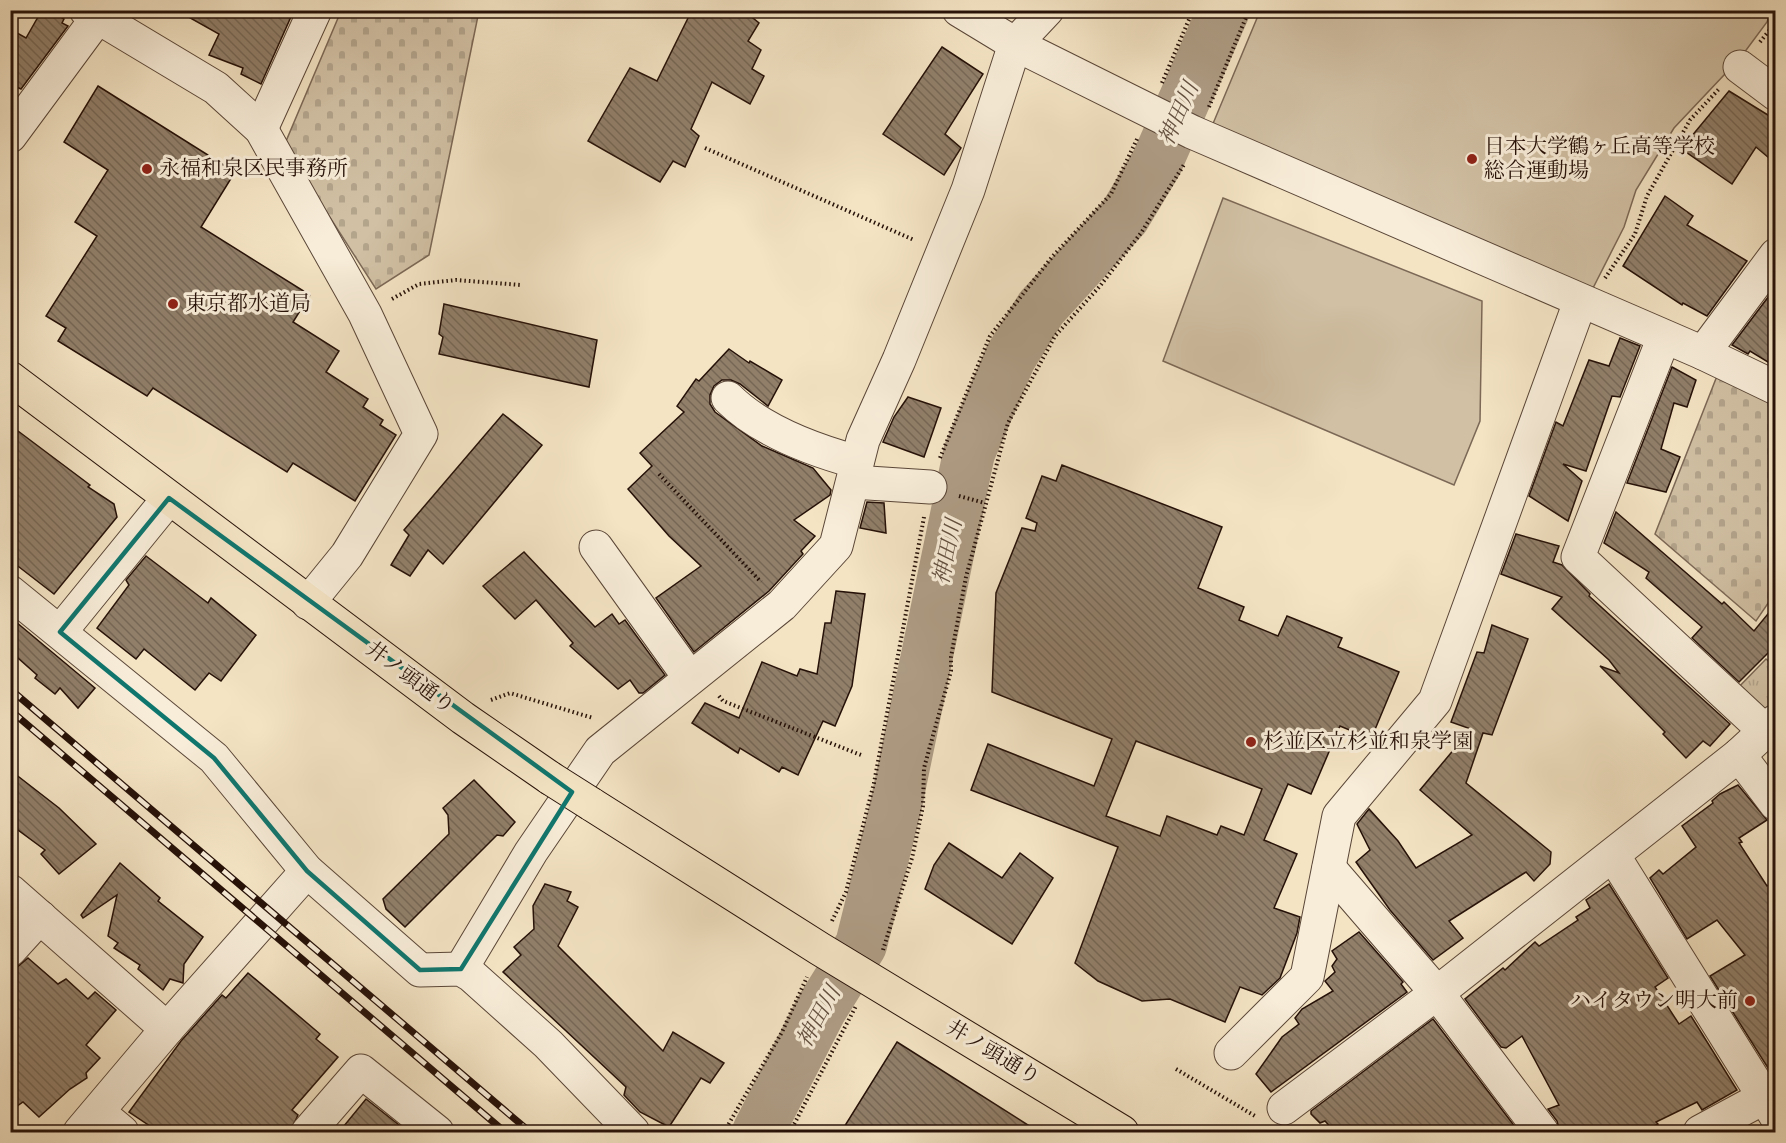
<svg xmlns="http://www.w3.org/2000/svg" width="1786" height="1143" font-family="'Libre Bodoni','Noto Serif JP',serif">
<defs>
<pattern id="cemetery-stones" width="16" height="16" patternUnits="userSpaceOnUse" patternTransform="scale(1.5)"><rect width="16" height="16" fill="#d1c0a4"/><path d="M2 7V4a2 2 0 0 1 4 0v3zM10 15v-3a2 2 0 0 1 4 0v3z" fill="#b3a48c"/></pattern>
<pattern id="park-tufts" width="24" height="20" patternUnits="userSpaceOnUse" patternTransform="scale(1.5)"><rect width="24" height="20" fill="#d1c0a4"/><path d="M3 7l-1-3M5 7V3M7 7l1-3M15 17l-1-3M17 17v-4M19 17l1-3" fill="none" stroke="#b3a48c"/></pattern>
<pattern id="building-back-hatch" width="6" height="6" patternUnits="userSpaceOnUse" patternTransform="scale(1.5)"><rect width="6" height="6" fill="#917f6a"/><path d="M-1 5l2 2M0 0l6 6M5-1l2 2" fill="none" stroke="#766755"/></pattern>
</defs>
<rect width="100%" height="100%" fill="#f4e4c4"/>
<filter id="stains"><feTurbulence type="fractalNoise" baseFrequency=".00333" numOctaves="4"/><feColorMatrix values="0 0 0 0 .2 0 0 0 0 .09 0 0 0 0 .02 0 0 0 .5 -.17"/></filter>
<radialGradient id="worn" r=".72"><stop offset=".6" stop-color="#630" stop-opacity="0"/><stop offset="1" stop-color="#630" stop-opacity=".3"/></radialGradient>
<!-- cemetery -->
<g fill="url(#cemetery-stones)" stroke="#7c6856" stroke-width="1.5">
<polygon points="341,11 479,11 429,255 376,289 284,146"/>
<polygon points="1717,376 1775,400 1775,593 1756,621 1655,534"/>
</g>
<!-- park -->
<polygon fill="url(#park-tufts)" stroke="#7c6856" stroke-width="1.5" points="1766,659 1775,667 1775,709 1765,719 1734,692"/>
<!-- pitch -->
<g fill="#d1c0a4" stroke="#7c6856" stroke-width="1.5">
<polygon points="1260,11 1771,11 1767,22 1741,57 1674,128 1636,190 1624,227 1592,290 1212,126"/>
<polygon points="1223,198 1482,301 1480,421 1454,485 1163,361"/>
</g>
<g fill="none" stroke-linecap="round" stroke-linejoin="round">
<!-- river -->
<polyline stroke="#ae9c84" stroke-width="52" points="758,1132 821,1009 861,945 896,805 969,453 1010,358 1041,308 1124,217 1157,162 1224,10"/>
</g>
<!-- building -->
<g fill="url(#building-back-hatch)" stroke="#261108" stroke-width="1.5" fill-rule="evenodd">
<polygon points="42,10 49,10 64,19 62,23 68,26 21,89 10,84 10,29 26,38"/>
<polygon points="176,10 294,10 261,84 241,74 243,68 209,55 219,34"/>
<polygon points="692,10 743,10 759,23 748,41 761,50 752,69 764,76 750,104 712,82 691,129 699,136 685,167 673,161 660,182 588,141 630,68 657,81"/>
<polygon points="942,47 983,74 945,134 961,148 944,175 883,134"/>
<polygon points="98,86 235,172 201,227 310,295 293,322 339,351 326,372 368,399 363,407 383,420 380,425 396,435 355,501 293,463 287,472 153,388 147,396 58,341 66,328 46,316 97,236 75,222 108,170 64,142"/>
<polygon points="1729,91 1776,120 1776,164 1756,147 1732,184 1686,152 1686,143"/>
<polygon points="1665,196 1693,216 1687,225 1747,261 1707,316 1683,303 1682,305 1623,266"/>
<polygon points="1775,288 1776,289 1776,367 1750,351 1748,354 1732,345"/>
<polygon points="444,304 597,340 589,387 439,354 443,337 439,334"/>
<polygon points="1620,338 1640,346 1620,397 1612,396 1586,471 1563,464 1582,481 1568,521 1529,496 1556,422 1563,426 1589,360 1609,366"/>
<polygon points="729,349 749,363 750,361 782,380 768,406 740,384 731,380 722,380 714,386 710,395 710,404 715,412 762,446 813,468 831,490 830,495 794,520 815,536 801,551 803,554 769,591 694,652 656,598 701,566 669,536 628,489 652,466 640,453 684,412 677,406 696,379 699,381"/>
<polygon points="1672,367 1696,380 1687,407 1674,403 1661,449 1680,457 1666,492 1627,483"/>
<polygon points="908,397 941,408 924,457 883,442 894,417"/>
<polygon points="503,414 542,445 443,564 428,550 410,576 391,565 409,535 404,530"/>
<polygon points="10,425 90,485 88,487 114,504 117,517 54,594 10,560"/>
<path d="M1062 465 1222 527 1198 588 1244 607 1239 620 1278 636 1287 616 1342 638 1338 647 1399 672 1371 739 1340 726 1311 794 1288 784 1264 840 1297 854 1274 908 1300 917 1297 933 1280 978 1262 995 1240 987 1225 1022 1170 999 1142 1001 1098 981 1075 963 1118 847 971 790 988 744 1094 786 1112 739 992 692 996 593 1022 528 1035 531 1037 523 1026 518 1042 476 1056 481ZM1136 741 1262 789 1244 835 1221 826 1217 835 1167 816 1160 836 1106 816Z"/>
<polygon points="867,502 884,503 886,533 860,528"/>
<polygon points="1616,512 1722,604 1724,602 1754,631 1776,604 1776,645 1739,682 1692,638 1702,627 1646,578 1649,572 1604,543"/>
<polygon points="1516,534 1559,546 1553,562 1562,565 1590,594 1589,596 1730,724 1710,746 1703,741 1686,758 1663,734 1665,732 1600,666 1619,673 1609,660 1552,609 1562,597 1501,574"/>
<polygon points="524,552 595,627 612,614 619,624 625,620 665,675 643,693 639,693 630,680 618,689 570,646 573,643 536,600 515,619 483,586"/>
<polygon points="146,556 208,603 211,598 256,635 221,681 209,673 195,690 144,649 136,659 97,628 129,585 126,580"/>
<polygon points="836,591 865,594 852,686 835,726 823,721 798,775 782,767 779,772 740,748 738,753 692,723 705,703 739,718 762,662 797,676 800,669 817,674 825,623 831,623"/>
<polygon points="10,617 95,688 78,708 60,688 55,694 35,678 37,675 10,651"/>
<polygon points="1492,625 1528,639 1492,735 1483,733 1466,783 1551,852 1550,864 1534,881 1526,872 1449,921 1463,938 1433,960 1390,910 1356,862 1370,850 1357,824 1369,809 1398,841 1416,868 1472,835 1420,790 1471,729 1451,722 1477,652 1484,653"/>
<polygon points="10,770 59,808 96,844 59,874 41,854 45,850 10,824"/>
<polygon points="474,780 515,822 503,836 497,835 405,927 386,909 383,899 449,834 448,815 443,808"/>
<polygon points="1738,785 1767,820 1739,838 1742,842 1739,843 1767,886 1776,880 1776,1062 1768,1068 1710,976 1745,955 1717,920 1687,939 1650,878 1659,870 1663,874 1696,847 1682,826 1713,803 1712,801 1720,794"/>
<polygon points="949,843 1002,878 1020,853 1053,878 1012,944 925,889 934,865"/>
<polygon points="120,863 160,898 158,901 203,937 184,964 183,983 170,979 163,990 138,969 140,965 114,948 118,943 108,936 117,895 83,918 81,915"/>
<polygon points="545,884 571,892 567,901 578,907 558,946 663,1051 673,1032 724,1063 710,1083 701,1078 669,1127 640,1112 624,1095 626,1087 503,972 521,955 514,947 534,929 533,906"/>
<polygon points="1609,884 1668,978 1655,987 1679,1024 1691,1016 1737,1090 1702,1110 1697,1102 1656,1122 1658,1124 1644,1132 1560,1132 1557,1121 1548,1109 1559,1105 1522,1036 1506,1048 1501,1047 1465,999 1503,968 1505,970 1535,942 1539,946 1578,920 1576,917 1590,908 1586,900"/>
<polygon points="1359,932 1403,982 1401,984 1407,992 1271,1092 1256,1074 1282,1037 1299,1024 1295,1018 1302,1009 1333,991 1325,981 1335,972 1332,966 1337,959 1332,951"/>
<polygon points="28,958 58,984 66,979 88,999 95,992 116,1010 86,1045 100,1058 86,1073 87,1078 70,1089 39,1117 23,1102 10,1111 10,968 16,968"/>
<polygon points="248,973 320,1034 316,1039 338,1057 292,1110 298,1115 290,1132 159,1132 129,1112 181,1041 222,995 226,998"/>
<polygon points="1433,1019 1519,1132 1335,1132 1325,1121 1320,1123 1311,1114 1311,1111"/>
<polygon points="897,1042 1039,1132 841,1132"/>
<polygon points="366,1099 408,1132 339,1132"/>
</g>
<g fill="none" stroke-linecap="round" stroke-linejoin="round">
<defs>
<g id="minor">
<polyline points="86,10 216,88 261,129 365,314 421,434 347,555 308,603"/>
<polyline points="959,10 1015,44 1192,132 1703,353 1776,388"/>
<polyline points="1740,67 1776,94"/>
<polyline points="261,129 315,10"/>
<polyline points="10,136 103,10"/>
<polyline points="1664,337 1578,557 1765,731"/>
<polyline points="1703,353 1776,255"/>
<path d="M728 398C761 431 813 450 857 462"/>
<polyline points="853,482 930,487"/>
<polyline points="596,547 690,678"/>
<polyline points="10,592 214,758 307,871 420,970 461,969 471,975 548,1044 633,1132"/>
<polyline points="60,632 169,498"/>
<polyline points="1739,755 1776,804"/>
<polyline points="1613,855 1776,1116"/>
<polyline points="1329,868 1437,993 1542,1132"/>
<polyline points="10,891 167,1029"/>
<polyline points="10,950 40,917"/>
<polyline points="461,969 531,852 600,751 782,605 836,546 863,440 899,360 968,190 1015,44 1047,10"/>
<polyline points="1231,1053 1307,977 1339,816 1435,701 1580,302"/>
<polyline points="1284,1108 1437,993 1739,755 1776,721"/>
<polyline points="98,1112 122,1132"/>
<polyline points="80,1132 167,1029 307,871"/>
<polyline points="308,1132 361,1071 437,1132"/>
<polyline points="1700,1132 1776,1091"/>
</g>
<g id="major">
<polyline points="10,378 463,718 550,778"/>
<polyline points="591,804 820,949 1122,1132"/>
</g>
</defs>
<!-- minor casing -->
<use href="#minor" stroke="#5a4637" stroke-width="35"/>
<!-- major casing -->
<use href="#major" stroke="#261108" stroke-width="35"/>
<!-- path -->
<g stroke="#261108" stroke-width="4" stroke-dasharray="1.5 3" stroke-linecap="butt">
<polyline points="1760,42 1772,27 1776,18"/>
<polyline points="1162,83 1193,10"/>
<polyline points="1209,107 1249,10"/>
<polyline points="705,148 914,240"/>
<polyline points="1605,278 1635,234 1647,196 1690,120 1719,89"/>
<polyline points="392,299 419,284 456,280 521,285"/>
<polyline points="940,458 990,336 1052,257 1111,194 1137,139"/>
<polyline points="659,474 761,582"/>
<polyline points="959,496 985,503"/>
<polyline points="719,696 723,701 861,755"/>
<polyline points="491,700 510,693 593,718"/>
<polyline points="832,921 846,892 874,783 924,517"/>
<polyline points="883,950 912,858 923,806 924,768 951,671 951,657 966,577 1008,423 1055,336 1100,286 1141,233 1185,163"/>
<polyline points="1176,1069 1255,1116"/>
<polyline points="724,1132 782,1032 807,977"/>
<polyline points="790,1132 856,1006"/>
</g>
<!-- minor -->
<use href="#minor" stroke="#f8edd9" stroke-width="33"/>
<!-- major -->
<use href="#major" stroke="#f4e4c4" stroke-width="33"/>
<defs>
<g id="rail">
<polyline points="10,689 530,1132"/>
<polyline points="10,710 505,1132"/>
</g>
</defs>
<!-- rail casing -->
<use href="#rail" stroke="#261108" stroke-width="7"/>
<!-- rail -->
<use href="#rail" stroke="#f8edd9" stroke-width="4.5" stroke-dasharray="14" stroke-linecap="butt"/>
<defs>
<polyline id="major-bridge" points="550,778 591,804"/>
</defs>
<!-- major-bridge casing -->
<use href="#major-bridge" stroke="#261108" stroke-width="35" stroke-linecap="butt"/>
<!-- major-bridge -->
<use href="#major-bridge" stroke="#f4e4c4" stroke-width="33"/>
</g>
<!-- marked area -->
<path fill="none" stroke="#0f766e" stroke-width="4.5" stroke-linejoin="round" d="M169 498 572 792 461 969 420 970 307 871 214 758 60 632Z"/>
<!-- markers -->
<g fill="#8f2418" stroke="#f8edd9" stroke-width="2">
<circle cx="1472" cy="159" r="6"/>
<circle cx="147" cy="169" r="6"/>
<circle cx="173" cy="304" r="6"/>
<circle cx="1251" cy="742" r="6"/>
<circle cx="1750" cy="1001" r="6"/>
</g>
<g text-anchor="middle" dominant-baseline="central" stroke-width="6" stroke-linejoin="round" paint-order="stroke">
<!-- poi labels -->
<g font-size="21" fill="#261108" stroke="#f8edd9" text-anchor="start">
<text x="1484" y="147">日本大学鶴ヶ丘高等学校<tspan x="1484" dy="24">総合運動場</tspan></text>
<text x="159" y="169">永福和泉区民事務所</text>
<text x="185" y="304">東京都水道局</text>
<text x="1263" y="742">杉並区立杉並和泉学園</text>
<text x="1738" y="1001" text-anchor="end">ハイタウン明大前</text>
</g>
<!-- street labels -->
<g font-size="21" fill="#261108" stroke="#f8edd9">
<text transform="translate(410 678) rotate(37)">井ノ頭通り</text>
<text transform="translate(993 1053) rotate(31)">井ノ頭通り</text>
</g>
<!-- water labels -->
<g font-size="22" font-style="italic" fill="#635040" stroke="#f8edd9">
<text transform="translate(1179 114) rotate(-66)">神田川</text>
<text transform="translate(948 552) rotate(-78)">神田川</text>
<text transform="translate(819 1017) rotate(-61)">神田川</text>
</g>
</g>
<!-- margin -->
<rect width="1786" height="1143" fill="none" stroke="#f4e4c4" stroke-width="36"/>
<rect x="12" y="12" width="1762" height="1119" fill="none" stroke="#261108" stroke-width="3"/>
<rect x="18" y="18" width="1750" height="1107" fill="none" stroke="#261108" stroke-width="1.5"/>
<rect width="100%" height="100%" filter="url(#stains)"/>
<rect width="100%" height="100%" fill="url(#worn)"/>
</svg>
